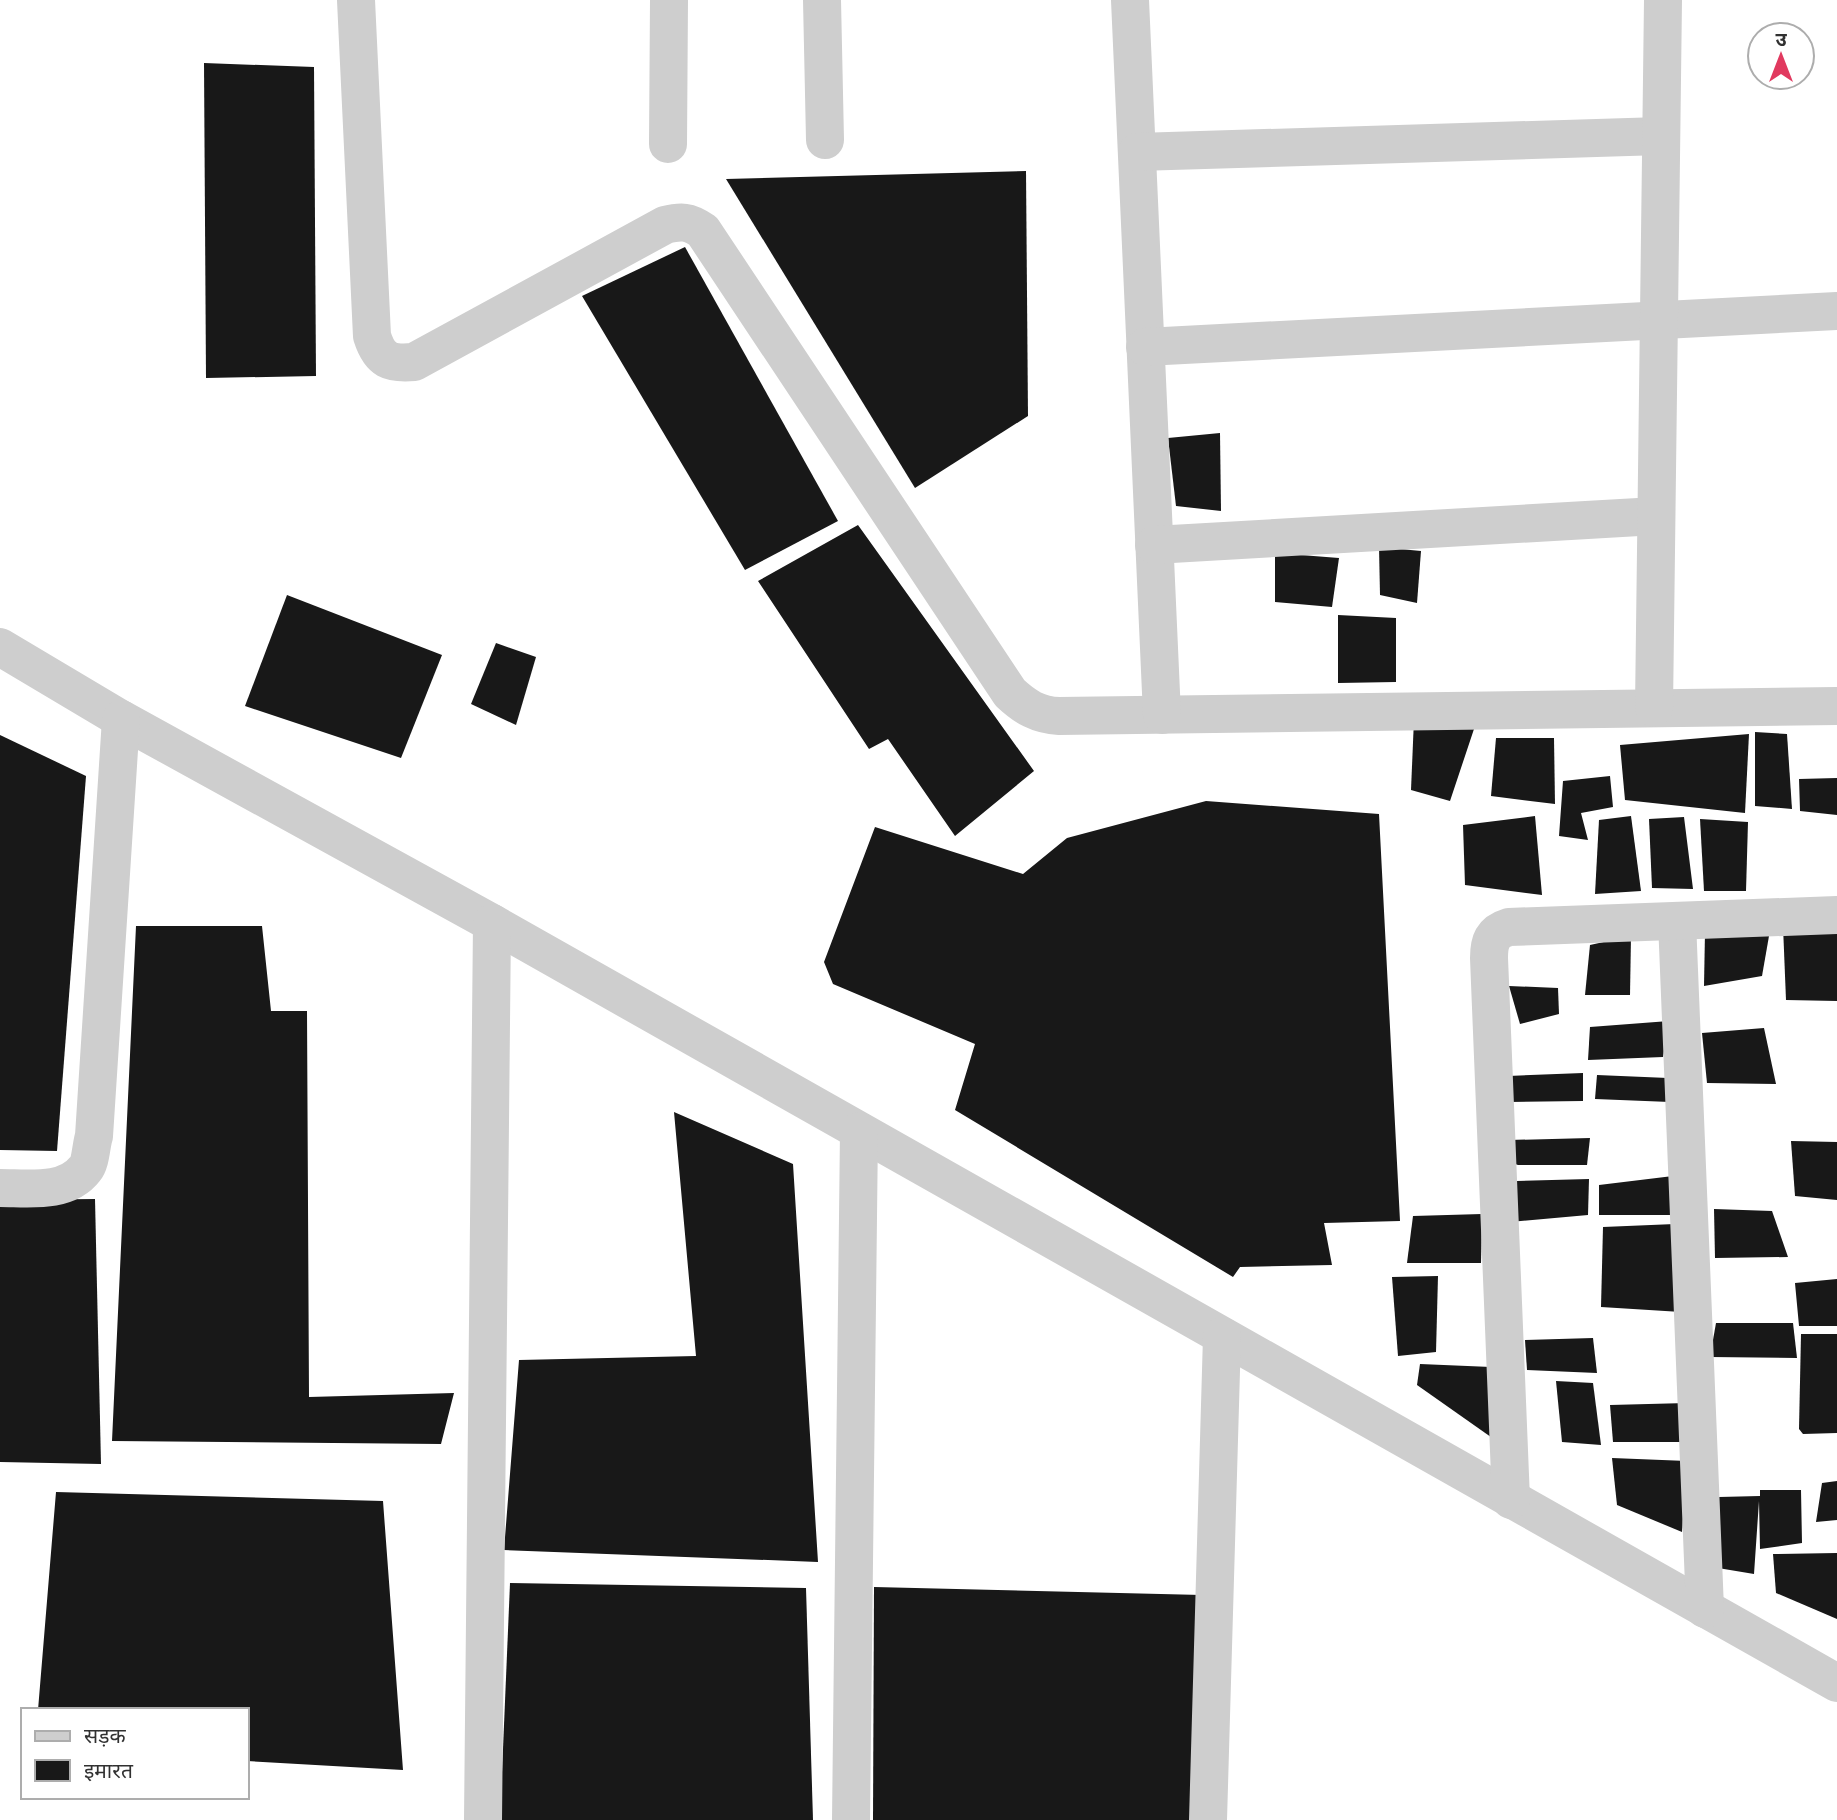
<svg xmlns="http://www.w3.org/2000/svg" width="1837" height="1820" font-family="Montserrat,'Noto Sans Devanagari',sans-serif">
<rect width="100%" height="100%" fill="#fff"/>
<!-- building -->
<g fill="#181818">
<polygon points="204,63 314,67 316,376 206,378"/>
<polygon points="1026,171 1028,416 915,488 726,179"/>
<polygon points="685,247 838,521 745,570 582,296"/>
<polygon points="1220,433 1221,511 1176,506 1168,438"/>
<polygon points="858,525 1034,771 955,836 888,739 869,749 758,581"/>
<polygon points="1379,547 1421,551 1417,603 1380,595"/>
<polygon points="1275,553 1339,558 1332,607 1275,602"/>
<polygon points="287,595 442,655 401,758 245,706"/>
<polygon points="1338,615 1396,618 1396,682 1338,683"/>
<polygon points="496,643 536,657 516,725 471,704"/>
<polygon points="1414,719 1475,726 1450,801 1411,790"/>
<polygon points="1755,732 1787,734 1792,809 1755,806"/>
<polygon points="1749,734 1745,813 1625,800 1620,745"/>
<polygon points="0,735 86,776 57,1151 0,1150"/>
<polygon points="1496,738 1554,738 1555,804 1491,796"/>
<polygon points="1610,776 1613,807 1581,813 1588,840 1559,836 1563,781"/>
<polygon points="1837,778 1837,815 1800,811 1799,779"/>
<polygon points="1206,801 1379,814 1400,1221 1324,1223 1332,1265 1240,1267 1233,1277 955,1110 975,1044 833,984 824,962 875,827 1023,874 1067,838"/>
<polygon points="1535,816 1542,895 1465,885 1463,825"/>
<polygon points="1631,816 1641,891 1595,894 1599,820"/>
<polygon points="1684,817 1693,889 1652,888 1649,819"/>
<polygon points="1700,819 1748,822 1746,891 1704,891"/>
<polygon points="136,926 262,926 271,1011 307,1011 309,1397 454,1393 441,1444 112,1441"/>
<polygon points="1783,926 1837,928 1837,1001 1786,1000"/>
<polygon points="1705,932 1769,936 1762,976 1704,986"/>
<polygon points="1631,936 1630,995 1585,995 1590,945"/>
<polygon points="1509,986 1558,988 1559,1014 1520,1024"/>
<polygon points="1669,1021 1663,1057 1588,1060 1590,1027"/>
<polygon points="1764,1028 1776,1084 1707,1083 1702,1033"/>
<polygon points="1583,1073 1583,1101 1509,1102 1508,1076"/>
<polygon points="1597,1075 1668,1078 1670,1102 1595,1099"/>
<polygon points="674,1112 793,1164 818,1562 504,1550 519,1360 696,1356"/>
<polygon points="1590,1138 1587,1165 1518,1165 1512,1163 1509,1140"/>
<polygon points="1791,1141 1837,1142 1837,1200 1795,1196"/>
<polygon points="1673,1176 1675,1215 1599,1215 1599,1185"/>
<polygon points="1589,1179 1588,1215 1510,1222 1517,1181"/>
<polygon points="95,1199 101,1464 0,1462 0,1200"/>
<polygon points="1714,1209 1772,1211 1788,1257 1715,1258"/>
<polygon points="1482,1214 1481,1263 1407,1263 1413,1216"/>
<polygon points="1675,1224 1681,1312 1601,1307 1603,1227"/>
<polygon points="1438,1276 1436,1352 1398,1356 1392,1277"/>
<polygon points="1837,1279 1837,1326 1799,1326 1795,1283"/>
<polygon points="1716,1323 1793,1323 1797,1358 1710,1357"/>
<polygon points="1801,1334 1837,1334 1837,1433 1803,1434 1799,1429"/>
<polygon points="1593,1338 1597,1373 1527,1370 1525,1340"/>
<polygon points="1420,1364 1491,1367 1498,1442 1417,1385"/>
<polygon points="1556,1381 1593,1383 1601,1445 1562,1442"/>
<polygon points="1687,1403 1689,1442 1613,1442 1610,1405"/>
<polygon points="1612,1458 1687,1461 1682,1532 1617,1505"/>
<polygon points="1837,1481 1837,1520 1816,1522 1822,1483"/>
<polygon points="1760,1490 1801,1490 1802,1543 1760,1549 1759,1501 1754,1574 1718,1568 1719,1497 1760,1496"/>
<polygon points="56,1492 383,1501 403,1770 247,1761 247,1710 38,1710"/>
<polygon points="1837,1553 1837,1619 1776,1593 1773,1554"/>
<polygon points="510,1583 806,1588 813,1820 500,1820"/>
<polygon points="874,1587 1202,1595 1191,1820 873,1820"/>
</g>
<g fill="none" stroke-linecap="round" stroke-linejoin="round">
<!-- minor -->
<g stroke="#cecece" stroke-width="38">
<path d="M356 0 372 336C380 361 390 364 414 362L665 225C681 221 689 221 703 231L1010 693C1025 707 1038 715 1059 716L1837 706"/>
<polyline points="822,0 825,140"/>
<polyline points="1130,0 1162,715"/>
<polyline points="668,144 669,0"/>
<polyline points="1137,152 1661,136"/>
<polyline points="1145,347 1837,311"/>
<polyline points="1154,545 1656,516"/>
<polyline points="0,647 121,719 492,923 1837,1683"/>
<polyline points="1654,708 1663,0"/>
<polyline points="1677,921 1705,1609"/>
<path d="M0 1188C28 1188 66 1194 85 1169 91 1162 91 1145 94 1136L121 719"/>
<path d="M1511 1500 1489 958C1489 942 1492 932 1509 927L1837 915"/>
<polyline points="483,1820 492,923"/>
<polyline points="851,1820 859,1131"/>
<polyline points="1208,1820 1222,1336"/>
</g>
</g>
<!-- legend -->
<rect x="21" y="1708" width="228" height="91" fill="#ffffff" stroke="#adadad" stroke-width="2"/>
<rect x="35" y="1731" width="35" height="10" fill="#cecece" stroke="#adadad" stroke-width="2"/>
<text x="84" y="1743" font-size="21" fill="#313131">सड़क</text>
<rect x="35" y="1760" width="35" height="21" fill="#181818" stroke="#adadad" stroke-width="2"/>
<text x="84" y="1778" font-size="21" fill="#313131">इमारत</text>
<!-- north arrow -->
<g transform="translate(1781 56)"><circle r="33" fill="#ffffff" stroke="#adadad" stroke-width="2"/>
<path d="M0-5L12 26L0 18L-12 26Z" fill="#e1395f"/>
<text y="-10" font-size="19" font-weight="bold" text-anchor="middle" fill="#313131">उ</text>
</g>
</svg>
